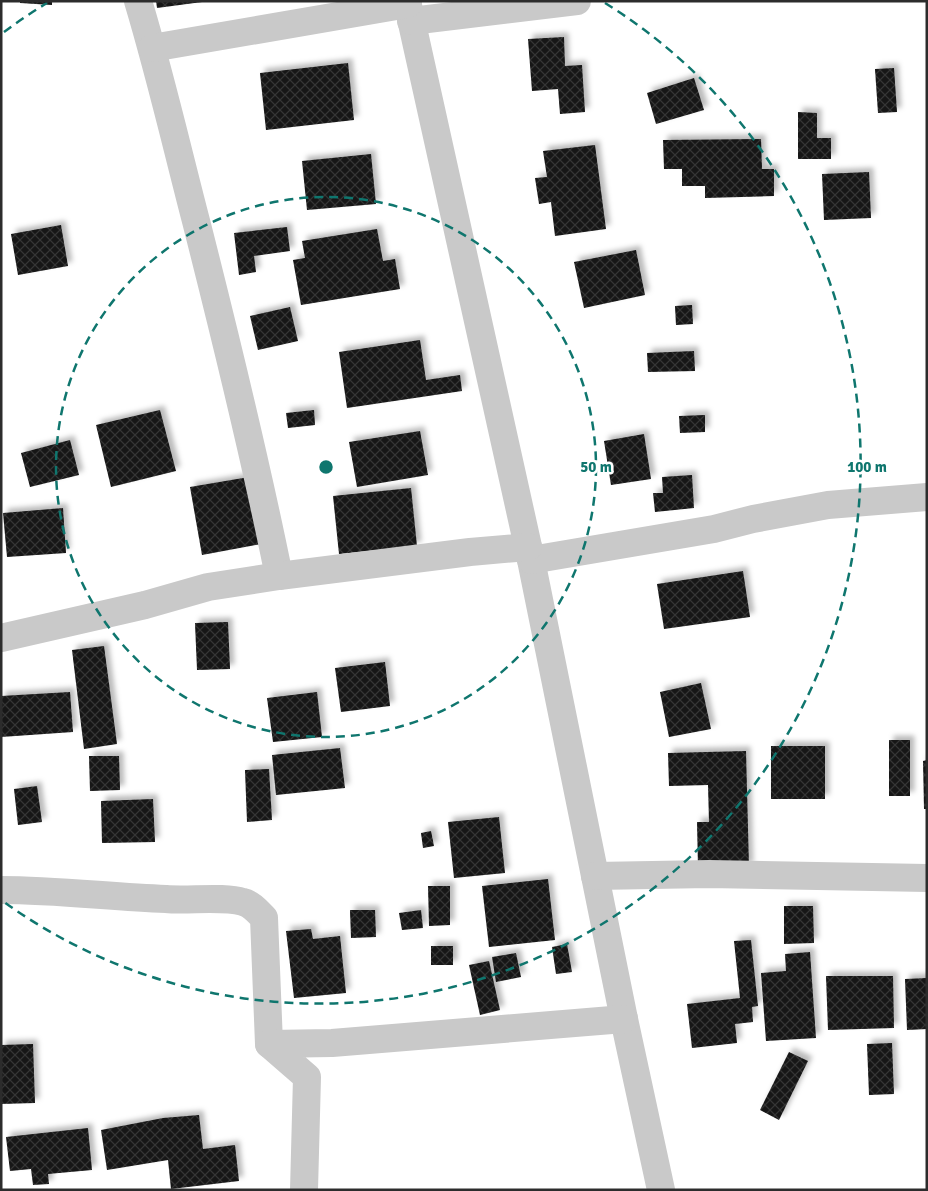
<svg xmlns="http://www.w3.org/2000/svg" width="928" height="1191" font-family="Signika,sans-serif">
<defs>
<pattern id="building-cross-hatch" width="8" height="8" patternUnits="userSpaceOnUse" patternTransform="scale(1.25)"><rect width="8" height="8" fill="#131313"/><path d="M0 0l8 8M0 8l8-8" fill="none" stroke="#363636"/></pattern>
<filter id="shadow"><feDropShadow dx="4.5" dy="-4.5" stdDeviation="2.5" flood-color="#0004"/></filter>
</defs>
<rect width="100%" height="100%" fill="#fff"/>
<!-- building -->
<g fill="url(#building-cross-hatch)" filter="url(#shadow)">
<polygon points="20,1 52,1 52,5 20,3"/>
<polygon points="156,1 202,1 202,2 157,8"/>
<polygon points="564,37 565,66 582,65 585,112 560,114 558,89 532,91 528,39"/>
<polygon points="348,63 354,120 266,130 260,73"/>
<polygon points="894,68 897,112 878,113 875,69"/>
<polygon points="694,78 704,110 656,124 647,93"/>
<polygon points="798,112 817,113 817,138 831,138 831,159 798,159"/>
<polygon points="761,139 762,169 774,169 774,196 705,198 705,186 682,186 682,169 664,169 663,140"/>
<polygon points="595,145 606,229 555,236 551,202 539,204 535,178 547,177 543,151"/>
<polygon points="371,154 376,204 307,210 302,161"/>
<polygon points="869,172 871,218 824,220 822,174"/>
<polygon points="61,225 68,266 18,275 11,234"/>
<polygon points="287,227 290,251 254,256 256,272 239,275 234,233"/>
<polygon points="377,229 383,261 395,259 400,289 301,305 293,260 305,258 302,241"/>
<polygon points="636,250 645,295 584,308 574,262"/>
<polygon points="692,305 693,324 676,325 675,306"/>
<polygon points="290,307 298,341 258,350 250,316"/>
<polygon points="420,340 426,380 460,375 462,391 347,408 339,352"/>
<polygon points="694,351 695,371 648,372 647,353"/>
<polygon points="160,410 176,471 111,487 96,425"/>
<polygon points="314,410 315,425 288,428 286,413"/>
<polygon points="705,415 705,432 680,433 679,416"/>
<polygon points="420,431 428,475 357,487 349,442"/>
<polygon points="644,434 651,479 611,485 604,441"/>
<polygon points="70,440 79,475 30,487 21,453"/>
<polygon points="692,475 694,508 655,512 653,493 663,493 662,477"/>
<polygon points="249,477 261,544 202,555 190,487"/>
<polygon points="411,488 417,546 339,554 333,496"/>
<polygon points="63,508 66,553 7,557 3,513"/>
<polygon points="743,571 750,617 664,629 657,584"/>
<polygon points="228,622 230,669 197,670 195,623"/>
<polygon points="104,646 117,744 84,749 72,650"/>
<polygon points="385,662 390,706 341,712 335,668"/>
<polygon points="701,683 711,729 669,737 660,692"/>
<polygon points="70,692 73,732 1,737 1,696"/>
<polygon points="317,692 322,737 273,742 267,698"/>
<rect x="889" y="740" width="21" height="56"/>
<rect x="771" y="746" width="54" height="53"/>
<polygon points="340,748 345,788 276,795 272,755"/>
<polygon points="746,751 749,867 698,868 697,822 709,822 708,785 669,786 668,753"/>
<polygon points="89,756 119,756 120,790 90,791"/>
<polygon points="927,760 927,809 924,809 923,761"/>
<polygon points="269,769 272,820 247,822 245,770"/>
<polygon points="37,786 42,822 18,825 14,789"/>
<polygon points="153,799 155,842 102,843 101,801"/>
<polygon points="499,817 505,873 454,878 448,822"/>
<polygon points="431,831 434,846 423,848 421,833"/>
<polygon points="548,879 555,940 489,947 482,886"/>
<polygon points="428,886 450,886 450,925 429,926"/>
<polygon points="784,906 813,906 814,943 784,944"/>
<polygon points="350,910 375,910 376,937 351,938"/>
<polygon points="421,910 423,928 402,930 399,913"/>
<polygon points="311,929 313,939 340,936 346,993 294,998 286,931"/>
<polygon points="751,940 758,1006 752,1007 753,1022 735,1024 737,1043 692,1048 687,1004 740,998 734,941"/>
<polygon points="567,944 572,972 556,974 552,947"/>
<rect x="431" y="946" width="22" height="19"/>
<polygon points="810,952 816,1038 766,1041 761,973 786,971 785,954"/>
<polygon points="516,953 521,977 496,982 492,957"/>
<polygon points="489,961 500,1010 480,1015 469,965"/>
<polygon points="826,976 893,976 894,1028 828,1030"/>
<polygon points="927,978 927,1029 907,1030 905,979"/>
<polygon points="892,1043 894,1094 869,1095 867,1044"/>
<polygon points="33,1044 35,1103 1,1104 1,1045"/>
<polygon points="789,1052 808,1061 779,1120 760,1110"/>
<polygon points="199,1115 203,1149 235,1145 239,1181 171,1189 168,1160 107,1170 101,1130 163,1118"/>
<polygon points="88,1128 92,1170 48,1174 49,1184 33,1185 31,1169 10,1171 6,1137"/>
</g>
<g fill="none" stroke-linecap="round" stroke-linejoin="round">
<!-- street -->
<g stroke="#c9c9c9" stroke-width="28">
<path d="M138 1C160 74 177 148 196 221 226 339 255 457 279 576"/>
<polyline points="407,1 531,560 624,1019 661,1190"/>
<polyline points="411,21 577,1"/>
<polyline points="152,48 408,4"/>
<polyline points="531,560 714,529 753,519 828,505 927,497"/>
<polyline points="1,638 145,605 208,587 279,576 470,552 528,547"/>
<polyline points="595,876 709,874 927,878"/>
<path d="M1 890C57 890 111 897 166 899 188 901 224 896 243 902 252 904 258 912 264 918L269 1044"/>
<polyline points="304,1190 307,1077 269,1044 332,1043 624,1019"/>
</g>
</g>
<!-- distance rings -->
<g fill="none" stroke="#0f766e" stroke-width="2.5" stroke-dasharray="9 6">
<circle cx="326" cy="467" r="270"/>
<path d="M4 32A541 541 0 0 1 47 3M605 3A541 541 0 1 1 4 902"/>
</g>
<circle cx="326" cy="467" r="8" fill="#0f766e" stroke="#fff" stroke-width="2.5"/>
<g font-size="15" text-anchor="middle" font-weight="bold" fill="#0f766e" stroke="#fff" stroke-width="5" stroke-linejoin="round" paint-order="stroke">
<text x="596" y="472">50 m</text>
<text x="867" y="472">100 m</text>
</g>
<!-- border -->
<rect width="928" height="1191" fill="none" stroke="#2c2c2c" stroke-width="5"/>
</svg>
